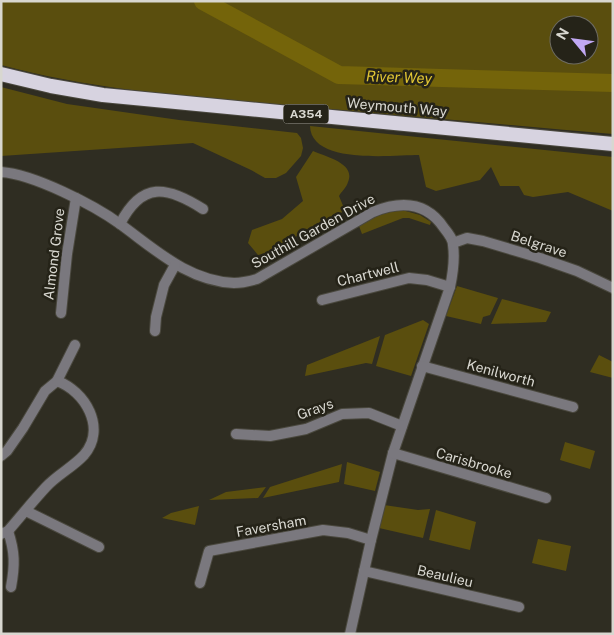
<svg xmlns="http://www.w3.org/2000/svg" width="614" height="635" font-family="'Public Sans',sans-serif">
<rect width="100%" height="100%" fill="#2f2d22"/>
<!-- green -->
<g fill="#5a4e0e" fill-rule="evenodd">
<path d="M1 1H613V134C511 125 410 116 308 107 206 98 101 92 1 65ZM559 25H589V55H559Z"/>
<polygon points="1,87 67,104 179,120 297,133 301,138 303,148 301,156 286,173 276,178 265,178 251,170 193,143 1,156"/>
<path d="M310 126 613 157V211L568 192 533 197 524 195 519 186H500L491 167 480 180 436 191 426 187 419 155C392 155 311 165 310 126Z"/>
<path d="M313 151C326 157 356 163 348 182 347 187 341 192 339 196L344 208 337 221 308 229 273 251 258 255 248 243 252 230 282 219 303 201 296 177Z"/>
<path d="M402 210 420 215 431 222 430 225 409 218H403L362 234 359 226C375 217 383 211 402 210Z"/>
<polygon points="457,286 498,298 490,315 483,317 481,324 446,316"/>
<polygon points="502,299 551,312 546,322 491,324"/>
<polygon points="423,320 429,324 411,376 376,366 385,335"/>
<polygon points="380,336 372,364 366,363 305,376 307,365"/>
<polygon points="599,355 613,362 613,378 590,372"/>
<polygon points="565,442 595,451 590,469 560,460"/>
<polygon points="347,462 380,472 375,491 344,484"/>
<polygon points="342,464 339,482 263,498 270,487"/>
<polygon points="266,487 258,498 209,500 226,492"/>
<polygon points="384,505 418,510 430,509 423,538 379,528"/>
<polygon points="199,506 195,525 162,518 171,513"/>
<polygon points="436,510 476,522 470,550 429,540"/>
<polygon points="538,539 571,546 566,571 532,563"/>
</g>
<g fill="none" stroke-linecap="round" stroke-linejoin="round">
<!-- river -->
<polyline stroke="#74640a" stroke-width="18" points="203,1 339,75 613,83"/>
<defs>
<g id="minor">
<path d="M1 172C33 174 94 205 120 224 156 250 188 281 234 283 242 283 250 281 257 279L373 212C400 201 426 201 444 228 448 233 453 239 453 245 455 259 453 273 450 287L393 453 371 540 350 634"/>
<path d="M120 224C142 181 167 186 203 209"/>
<polyline points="453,243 467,238 483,241 540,258 577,271 613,288"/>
<polyline points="322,300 409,278 427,280 450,287"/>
<polyline points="61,313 67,254 76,198"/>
<polyline points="155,331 156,317 164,285 175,265"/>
<polyline points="422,366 573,407"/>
<polyline points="236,434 270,436 306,429 342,414 369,413 402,426"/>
<polyline points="393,453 546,498"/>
<polyline points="1,456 7,451 23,428 45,391 57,381 75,345"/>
<polyline points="26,511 99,547"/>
<path d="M8 531C15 552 15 565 11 587"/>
<path d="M1 534 8 531C21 516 33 501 46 487 57 475 73 467 84 455 107 428 85 391 57 381"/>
<polyline points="364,571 519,607"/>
<polyline points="200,583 209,551 323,530 348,533 371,540"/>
</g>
<polyline id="trunk" points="1,74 51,86 103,95 613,144"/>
</defs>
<!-- minor casing -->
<use href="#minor" stroke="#4a483e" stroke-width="12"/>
<!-- trunk casing -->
<use href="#trunk" stroke="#4a483e" stroke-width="16"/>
<!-- minor -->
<use href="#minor" stroke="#7a787e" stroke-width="10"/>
<!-- trunk -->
<use href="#trunk" stroke="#d7d3e0" stroke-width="14"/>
</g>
<g text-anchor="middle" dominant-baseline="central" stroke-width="5" stroke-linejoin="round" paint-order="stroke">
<!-- shield labels -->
<rect fill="#252318" stroke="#a2a199" stroke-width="1" x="283.5" y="104.5" width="45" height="19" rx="4"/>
<g font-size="12" font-weight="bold" fill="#d8d7d0">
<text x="306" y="114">A354</text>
</g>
<!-- street labels -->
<g font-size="14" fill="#d8d7d0" stroke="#252318">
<text transform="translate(397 107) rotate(5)">Weymouth Way</text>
<text transform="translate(313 231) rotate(-29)">Southill Garden Drive</text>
<text transform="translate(539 244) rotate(18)">Belgrave</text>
<text transform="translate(54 254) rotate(-83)">Almond Grove</text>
<text transform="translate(368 274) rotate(-14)">Chartwell</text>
<text transform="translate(501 373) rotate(15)">Kenilworth</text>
<text transform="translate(315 409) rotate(-20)">Grays</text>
<text transform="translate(474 463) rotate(16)">Carisbrooke</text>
<text transform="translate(271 526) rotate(-10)">Faversham</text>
<text transform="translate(445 576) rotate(13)">Beaulieu</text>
</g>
<!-- water labels -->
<g font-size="15" font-style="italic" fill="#e1c634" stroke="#252318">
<text transform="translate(399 77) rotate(2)">River Wey</text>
</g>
</g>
<!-- border -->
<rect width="614" height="635" fill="none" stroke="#d8d7d0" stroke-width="5"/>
<!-- north arrow -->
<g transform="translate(574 40) rotate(299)"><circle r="24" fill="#252318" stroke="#6d6b62"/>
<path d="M0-4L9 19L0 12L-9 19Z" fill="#c1a8f3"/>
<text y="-8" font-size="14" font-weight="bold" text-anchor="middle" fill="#d8d7d0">N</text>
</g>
</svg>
